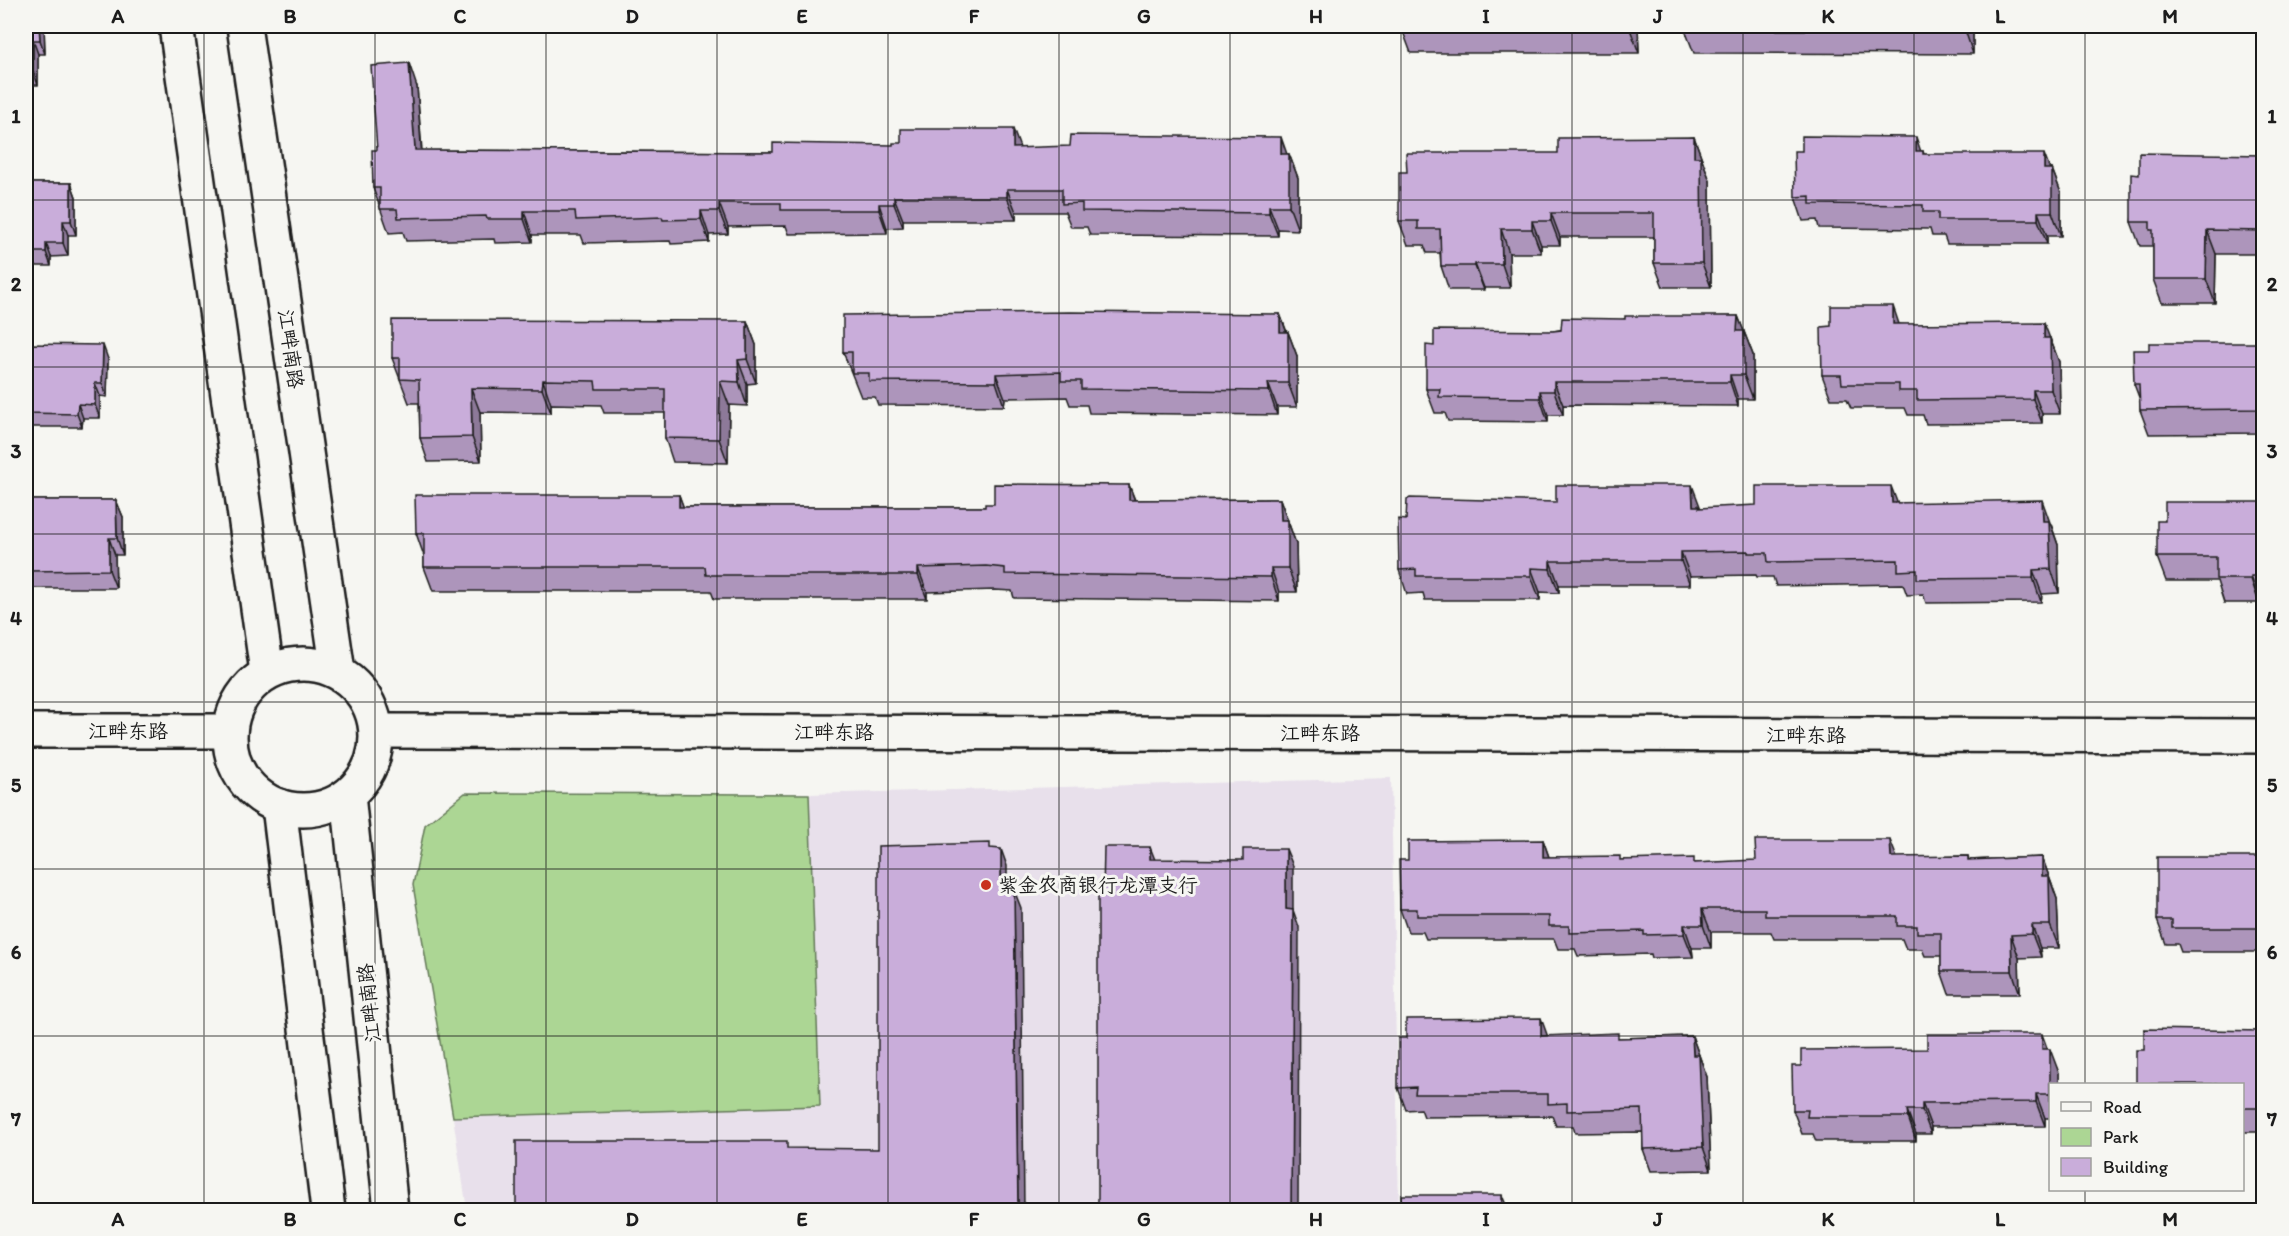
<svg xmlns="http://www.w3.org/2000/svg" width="2289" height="1236" font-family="Itim,'LXGW WenKai TC',sans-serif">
<rect width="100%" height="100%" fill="#f6f6f2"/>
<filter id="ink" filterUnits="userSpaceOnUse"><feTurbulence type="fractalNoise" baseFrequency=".0167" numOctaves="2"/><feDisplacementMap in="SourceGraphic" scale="12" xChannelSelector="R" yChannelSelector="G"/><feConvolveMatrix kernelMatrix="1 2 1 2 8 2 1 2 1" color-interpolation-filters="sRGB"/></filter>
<g filter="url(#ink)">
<!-- built -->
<polygon fill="#e8e0eb" points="1391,778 1399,1210 467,1210 453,1117 820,1106 809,794"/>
<!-- green -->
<polygon fill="#acd694" stroke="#647958" stroke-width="1.5" points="465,793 809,794 820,1106 453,1117 413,885 425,825"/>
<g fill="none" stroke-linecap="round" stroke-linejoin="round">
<defs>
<g id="secondary">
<polyline points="176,26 267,672"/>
<polyline points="244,26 338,672"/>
<circle cx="303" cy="737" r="73"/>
<polyline points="26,731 230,731"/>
<polyline points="377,731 2264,736"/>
<polyline points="348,795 391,1210"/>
<polyline points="279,806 328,1210"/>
</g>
</defs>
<!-- secondary casing -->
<use href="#secondary" stroke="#1c1c1c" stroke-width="38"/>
<!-- secondary -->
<use href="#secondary" stroke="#f6f6f2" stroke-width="33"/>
</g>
<!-- wall -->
<g fill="#ad95bb" stroke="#1c1c1c" stroke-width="1.5">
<polygon points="26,26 44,26 45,54 38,54 38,85 26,85"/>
<polygon points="374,26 540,26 540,29 375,28"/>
<polygon points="1638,26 1639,53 1411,53 1402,29"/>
<polygon points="1685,26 1973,26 1973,54 1694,53 1685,30"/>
<polygon points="417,87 422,150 773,152 1020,148 1289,154 1298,178 1298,230 1278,229 1278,236 1090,235 1087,227 1071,227 1065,212 1016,212 1016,220 903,220 903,227 887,228 887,233 789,234 786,226 728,227 728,234 709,235 709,242 671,244 670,241 584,243 581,235 532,235 532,242 495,243 494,239 406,241 403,232 389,233 373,188 377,150"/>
<polygon points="1694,137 1710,181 1711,287 1663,287 1654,263 1654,237 1560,237 1560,245 1541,245 1541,253 1509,253 1510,288 1484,288 1484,290 1449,290 1441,266 1440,253 1427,253 1424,245 1408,245 1399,221 1407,172"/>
<polygon points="1921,151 1923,151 1924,154 2052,169 2061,193 2061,236 2047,236 2047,244 1947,244 1944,236 1932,236 1930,229 1819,228 1817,220 1803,221 1795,197"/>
<polygon points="2264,155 2264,254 2216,254 2215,303 2162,303 2153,279 2153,246 2140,246 2131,222 2139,175"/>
<polygon points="26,183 71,183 76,197 76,235 68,235 68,256 51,257 51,266 26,266"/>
<polygon points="1280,314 1287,332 1288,332 1297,356 1297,407 1277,407 1277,415 1089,413 1087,405 1070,405 1067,397 1005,398 1004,406 878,405 875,397 861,397 843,352"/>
<polygon points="1738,316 1753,355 1753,399 1738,399 1738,406 1563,405 1563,415 1548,415 1548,422 1448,421 1445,413 1435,413 1426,389 1434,346 1553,331 1625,319"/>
<polygon points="747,321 756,345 756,383 747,384 747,406 729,405 728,463 673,462 665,438 665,413 604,413 601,405 551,404 551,413 480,412 481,461 428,462 420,438 419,403 409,403 392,358"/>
<polygon points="1899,324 2050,338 2059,362 2060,414 2042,414 2042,423 1926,424 1923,415 1908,415 1905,408 1851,408 1847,399 1831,399 1822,375 1831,326"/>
<polygon points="2264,343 2264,433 2149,434 2140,410 2140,400 2134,384 2149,350"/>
<polygon points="26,344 108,359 107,397 100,396 100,418 83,418 82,427 26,427"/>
<polygon points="1129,485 1135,500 1280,499 1296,544 1297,592 1279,592 1279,601 1014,598 1012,591 995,590 927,592 927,599 714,599 711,591 433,591 424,567 424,556 416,533 679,495 683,507 985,507 994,504"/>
<polygon points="26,500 116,500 123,517 123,555 115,555 116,588 26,588"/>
<polygon points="2264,502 2264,600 2259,600 2259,603 2224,603 2217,581 2166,581 2157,557 2165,521"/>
<polygon points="1897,503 2051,524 2058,545 2059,593 2042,594 2041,602 1926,603 1923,594 1907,595 1903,584 1776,586 1773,577 1757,577 1756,575 1690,576 1690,585 1559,585 1559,593 1540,592 1540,600 1425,600 1423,593 1407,594 1399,570 1406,520 1701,508"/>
<polygon points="1543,840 1549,857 1696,863 1968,856 1969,860 2042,857 2057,899 2059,948 2040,948 2041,957 2019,958 2020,994 1949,994 1941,971 1941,956 1925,956 1922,949 1906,949 1902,939 1774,939 1771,932 1711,932 1711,948 1692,948 1693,957 1652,958 1651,954 1578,956 1575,949 1558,949 1554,939 1426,939 1423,932 1408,932 1400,909"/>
<polygon points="2264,857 2264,952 2181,952 2178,944 2166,944 2157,920"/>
<polygon points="2264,1031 2264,1132 2242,1132 2242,1084 2144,1050"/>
<polygon points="1548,1036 1620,1038 1692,1036 1707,1077 1711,1170 1651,1171 1643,1149 1643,1132 1575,1133 1573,1126 1556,1126 1552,1116 1424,1117 1421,1109 1406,1110 1398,1088"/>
<polygon points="2048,1049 2059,1073 2059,1084 2050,1084 2050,1118 2045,1118 2045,1126 1931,1127 1931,1134 1916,1134 1916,1141 1816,1141 1813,1134 1802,1134 1793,1110"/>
</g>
<!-- shaded-wall -->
<g fill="#8d7999" stroke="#1c1c1c" stroke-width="1.5">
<polygon points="39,26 44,26 45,54 40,40"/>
<polygon points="1630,26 1638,26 1639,53 1630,29"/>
<polygon points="1965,26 1973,26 1973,54 1965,30"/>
<polygon points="33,40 38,54 38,85 33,71"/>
<polygon points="409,63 417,87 423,173 415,150"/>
<polygon points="1013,129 1022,153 1013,148"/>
<polygon points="1281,137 1289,160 1289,154 1298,178 1298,230 1289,206 1281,154"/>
<polygon points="1694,137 1710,181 1711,287 1702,263 1694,157"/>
<polygon points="1916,137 1924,161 1916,151"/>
<polygon points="2044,154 2052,175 2052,169 2061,193 2061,236 2052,212 2044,169"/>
<polygon points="71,183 76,197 76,235 71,221"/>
<polygon points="1007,189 1016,212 1016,220 1007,197"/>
<polygon points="894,197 903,220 903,227 894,204"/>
<polygon points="719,203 728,227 728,234 719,211"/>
<polygon points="879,204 887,228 887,233 879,210"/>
<polygon points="1269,206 1278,229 1278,236 1269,213"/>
<polygon points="524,211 532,235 532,242 524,219"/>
<polygon points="701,211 709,235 709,242 701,219"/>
<polygon points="2038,212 2047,236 2047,244 2038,220"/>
<polygon points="1551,213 1560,237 1560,245 1551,221"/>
<polygon points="63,221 68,235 68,256 63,243"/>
<polygon points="1532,221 1541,245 1541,253 1532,229"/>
<polygon points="1501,229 1509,253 1510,288 1502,264"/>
<polygon points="2207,230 2216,254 2215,303 2206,279"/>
<polygon points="46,243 51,257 51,266 46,252"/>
<polygon points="1475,264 1484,288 1484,290 1475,266"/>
<polygon points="1893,306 1901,330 1893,324"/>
<polygon points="1280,314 1288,336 1288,332 1297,356 1297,407 1288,383 1280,332"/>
<polygon points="1738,316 1753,355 1753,399 1744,375 1737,331"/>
<polygon points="747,321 756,345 756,383 747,359"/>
<polygon points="2044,323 2059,362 2060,414 2051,390 2044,338"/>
<polygon points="103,345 108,359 107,397 102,383"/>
<polygon points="738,360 747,384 747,406 739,382"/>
<polygon points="996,374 1005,398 1004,406 996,382"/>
<polygon points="1730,375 1738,399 1738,406 1730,382"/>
<polygon points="543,380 551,404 551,413 542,389"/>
<polygon points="720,381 729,405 728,463 719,439"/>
<polygon points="1554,382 1563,405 1563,415 1554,391"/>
<polygon points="95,383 100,396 100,418 95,405"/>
<polygon points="1268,383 1277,407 1277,415 1269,391"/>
<polygon points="471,388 480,412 481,461 472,437"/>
<polygon points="2033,390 2042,414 2042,423 2033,399"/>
<polygon points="1540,391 1548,415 1548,422 1540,398"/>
<polygon points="78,404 83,418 82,427 77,414"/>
<polygon points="1129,485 1138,509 1129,500"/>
<polygon points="1692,485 1701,509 1693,506"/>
<polygon points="1891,486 1900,510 1892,503"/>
<polygon points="679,495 688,519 679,507"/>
<polygon points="1280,499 1296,544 1297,592 1288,568 1281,520"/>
<polygon points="116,500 123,517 123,555 117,538"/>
<polygon points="2042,500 2058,545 2059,593 2051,569 2043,521"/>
<polygon points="109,538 115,555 116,588 109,570"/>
<polygon points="1681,552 1690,576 1690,585 1681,561"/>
<polygon points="1550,561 1559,585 1559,593 1550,569"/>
<polygon points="918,568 927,592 927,599 918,575"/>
<polygon points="1271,568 1279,592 1279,601 1271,577"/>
<polygon points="1531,568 1540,592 1540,600 1531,576"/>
<polygon points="2033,570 2042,594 2041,602 2033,578"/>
<polygon points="2251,576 2259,600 2259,603 2251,579"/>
<polygon points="1543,840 1551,863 1543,857"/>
<polygon points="1890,840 1899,863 1891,857"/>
<polygon points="1150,847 1157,865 1150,859"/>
<polygon points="1001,849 1007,866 1007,908 1001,890"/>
<polygon points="1286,849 1293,866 1293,927 1286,909"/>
<polygon points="2042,857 2057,899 2059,948 2050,925 2042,876"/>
<polygon points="1014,890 1021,908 1024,1210 1018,1210"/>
<polygon points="1702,909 1711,932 1711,948 1703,925"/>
<polygon points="1293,910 1299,927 1298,1210 1291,1210"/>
<polygon points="1684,925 1692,948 1693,957 1684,934"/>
<polygon points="2032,925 2040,948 2041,957 2032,934"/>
<polygon points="2011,935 2019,958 2020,994 2012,971"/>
<polygon points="1541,1018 1549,1040 1541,1036"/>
<polygon points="2042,1034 2050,1056 2050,1049 2059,1073 2059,1084 2050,1084 2050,1095 2042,1049"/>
<polygon points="1692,1036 1707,1077 1711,1170 1703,1147 1693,1055"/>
<polygon points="2036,1094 2045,1118 2045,1126 2036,1102"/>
<polygon points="1922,1103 1931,1127 1931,1134 1922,1110"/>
<polygon points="1907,1110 1916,1134 1916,1141 1908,1117"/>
<polygon points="1502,1195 1508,1210 1502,1210"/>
</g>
<!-- building -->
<g fill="#c9adda" stroke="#1c1c1c" stroke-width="1.5">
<polygon points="26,26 39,26 40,40 33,40 33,71 26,71"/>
<rect x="1402" y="26" width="228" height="3"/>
<rect x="1685" y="26" width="280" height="4"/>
<polygon points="409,63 415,150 773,152 773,143 893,145 893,143 901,143 901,129 1013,129 1013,148 1070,146 1071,135 1281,137 1281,154 1289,154 1289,206 1269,206 1269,213 1082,211 1082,203 1062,204 1062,189 1007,189 1007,197 894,197 894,204 879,204 879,210 781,210 781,203 719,203 719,211 701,211 701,219 663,220 662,217 576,220 575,211 524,211 524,219 487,219 486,216 398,218 397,209 380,209 380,188 373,188 372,150 377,150 371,66"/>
<polygon points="1802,136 1916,137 1916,151 1923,151 1923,154 2044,154 2044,169 2052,169 2052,212 2038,212 2038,220 1938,220 1938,212 1923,212 1923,205 1810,204 1810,196 1795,197 1794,151 1802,151"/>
<polygon points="1694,137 1694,157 1701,157 1702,263 1654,263 1654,213 1551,213 1551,221 1532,221 1532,229 1501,229 1502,264 1475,264 1475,266 1441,266 1440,229 1418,229 1418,221 1399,221 1399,172 1407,172 1406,153 1558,153 1558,138"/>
<polygon points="2139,153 2264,155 2264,231 2207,230 2206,279 2153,279 2153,230 2150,230 2150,222 2131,222 2131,174 2139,175"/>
<polygon points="26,183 71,183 71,221 63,221 63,243 46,243 46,252 26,252"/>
<polygon points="1831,306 1893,306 1893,324 2044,323 2044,338 2050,338 2051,390 2033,390 2033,399 1917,400 1917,391 1899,391 1899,384 1842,384 1841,375 1822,375 1821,327 1831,326"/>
<polygon points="1070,312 1280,314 1280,332 1288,332 1288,383 1268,383 1269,391 1081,389 1081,381 1061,381 1061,372 996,374 996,382 869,381 869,373 852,373 852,352 843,352 843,315"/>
<polygon points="1625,316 1738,316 1737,331 1744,331 1744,375 1730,375 1730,382 1554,382 1554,391 1540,391 1540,398 1439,397 1440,389 1426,389 1426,345 1434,346 1434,330 1553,331 1561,330 1562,318 1625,319"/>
<polygon points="392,320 747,321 747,359 738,360 739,382 720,381 719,439 665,438 665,389 596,389 595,381 543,380 542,389 471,388 472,437 420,438 419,380 400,379 400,358 392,358"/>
<polygon points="2149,343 2264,343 2264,409 2140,410 2139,384 2134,384 2133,350 2149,350"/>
<polygon points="26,344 103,345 102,383 95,383 95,405 78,404 77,414 26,413"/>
<polygon points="994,484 1129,485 1129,500 1280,499 1281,520 1288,520 1288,568 1271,568 1271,577 1005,574 1005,568 986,566 918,568 918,575 706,575 705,567 424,567 424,533 416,533 415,495 679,495 679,507 985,507 985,504 994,504"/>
<polygon points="1556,485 1692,485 1693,506 1699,506 1699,508 1756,505 1756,486 1891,486 1892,503 2042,500 2043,521 2049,521 2051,569 2033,570 2033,578 1917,579 1917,570 1898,571 1898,560 1768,562 1767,553 1748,553 1748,551 1681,552 1681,561 1550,561 1550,569 1531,568 1531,576 1416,576 1416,569 1399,570 1398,519 1406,520 1407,500 1410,498 1556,502"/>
<polygon points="26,500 116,500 117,538 109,538 109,570 26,571"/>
<polygon points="2165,502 2264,502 2264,576 2251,576 2251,579 2216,579 2216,557 2157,557 2157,521 2165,521"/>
<polygon points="1543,840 1543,857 1620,856 1620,860 1694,858 1694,863 1756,860 1755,840 1890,840 1891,857 1968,856 1968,860 2042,857 2042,876 2049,876 2050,925 2032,925 2032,934 2011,935 2012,971 1941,971 1941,933 1917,933 1917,926 1897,926 1897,916 1765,916 1765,909 1702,909 1703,925 1684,925 1684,934 1644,935 1644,931 1569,933 1569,926 1549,926 1549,916 1417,916 1417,909 1400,909 1399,860 1408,860 1408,841"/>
<polygon points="990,843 990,848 1001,849 1001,890 1014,890 1018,1210 516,1210 516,1141 787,1141 787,1148 878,1149 878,846"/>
<polygon points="1104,847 1150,847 1150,859 1243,860 1243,849 1286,849 1286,909 1293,910 1291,1210 1098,1210 1098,894 1103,895"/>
<polygon points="2157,857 2264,857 2264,928 2172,928 2172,920 2157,920"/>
<polygon points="1541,1018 1541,1036 1618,1033 1618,1038 1692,1036 1693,1055 1699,1055 1703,1147 1643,1149 1642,1109 1567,1111 1567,1103 1548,1104 1548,1094 1415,1094 1416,1087 1398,1088 1398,1038 1406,1038 1406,1019"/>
<polygon points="2144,1029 2264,1031 2264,1108 2242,1108 2242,1084 2136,1084 2136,1050 2144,1050"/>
<polygon points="1927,1034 2042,1034 2042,1049 2050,1049 2050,1094 2036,1094 2036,1102 1922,1103 1922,1110 1907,1110 1908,1117 1807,1117 1808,1110 1793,1110 1792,1066 1801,1066 1801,1050 1927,1049"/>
<polygon points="1401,1195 1502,1195 1502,1210 1402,1210"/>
</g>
</g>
<!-- grid -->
<path fill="none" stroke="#1c1c1c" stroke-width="1.5" stroke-opacity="0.55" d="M204 26V1210M375 26V1210M546 26V1210M717 26V1210M888 26V1210M1059 26V1210M1230 26V1210M1401 26V1210M1572 26V1210M1743 26V1210M1914 26V1210M2085 26V1084M26 200H2264M26 367H2264M26 534H2264M26 702H2264M26 869H2264M26 1036H2264M2085 1190V1210"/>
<!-- markers -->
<circle fill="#c8321e" stroke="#f6f6f2" stroke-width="2" cx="986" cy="885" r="6"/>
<g text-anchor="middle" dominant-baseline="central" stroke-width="6" stroke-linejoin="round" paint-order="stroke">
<!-- street labels -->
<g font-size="20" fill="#1c1c1c" stroke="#f6f6f2">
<text transform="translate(291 349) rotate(82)">江畔南路</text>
<text x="128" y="731">江畔东路</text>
<text x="834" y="732">江畔东路</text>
<text x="1320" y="733">江畔东路</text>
<text x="1806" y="735">江畔东路</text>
<text transform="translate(369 1003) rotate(-96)">江畔南路</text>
</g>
<!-- poi labels -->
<g font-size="20" fill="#1c1c1c" stroke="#f6f6f2" text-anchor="start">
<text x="998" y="885">紫金农商银行龙潭支行</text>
</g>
</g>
<!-- margin -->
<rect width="2289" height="1236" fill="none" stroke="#f6f6f2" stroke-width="66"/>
<!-- legend -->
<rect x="2049" y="1083" width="195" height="108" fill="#f6f6f2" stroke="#9f9f9c" stroke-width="1.5"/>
<rect x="2061" y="1102" width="30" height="9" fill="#f6f6f2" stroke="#9f9f9c" stroke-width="1.5"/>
<text x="2103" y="1113" font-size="18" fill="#1c1c1c">Road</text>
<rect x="2061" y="1128" width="30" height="18" fill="#acd694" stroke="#9f9f9c" stroke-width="1.5"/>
<text x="2103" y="1143" font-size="18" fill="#1c1c1c">Park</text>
<rect x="2061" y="1158" width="30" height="18" fill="#c9adda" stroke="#9f9f9c" stroke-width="1.5"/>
<text x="2103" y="1173" font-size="18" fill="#1c1c1c">Building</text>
<rect x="33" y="33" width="2223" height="1170" fill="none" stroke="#1c1c1c" stroke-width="2"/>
<g font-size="20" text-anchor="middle" font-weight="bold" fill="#1c1c1c">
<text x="118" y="23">A</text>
<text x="290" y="23">B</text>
<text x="460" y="23">C</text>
<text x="632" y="23">D</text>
<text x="802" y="23">E</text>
<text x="974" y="23">F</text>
<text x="1144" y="23">G</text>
<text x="1316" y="23">H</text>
<text x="1486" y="23">I</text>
<text x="1658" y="23">J</text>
<text x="1828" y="23">K</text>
<text x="2000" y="23">L</text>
<text x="2170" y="23">M</text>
<text x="16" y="123">1</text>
<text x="2272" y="123">1</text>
<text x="16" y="291">2</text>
<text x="2272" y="291">2</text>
<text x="16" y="458">3</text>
<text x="2272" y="458">3</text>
<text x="16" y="625">4</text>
<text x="2272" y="625">4</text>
<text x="16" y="792">5</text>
<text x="2272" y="792">5</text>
<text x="16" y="959">6</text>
<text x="2272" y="959">6</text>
<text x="16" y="1126">7</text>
<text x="2272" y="1126">7</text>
<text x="118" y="1226">A</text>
<text x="290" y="1226">B</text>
<text x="460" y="1226">C</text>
<text x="632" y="1226">D</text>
<text x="802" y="1226">E</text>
<text x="974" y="1226">F</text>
<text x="1144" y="1226">G</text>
<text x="1316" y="1226">H</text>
<text x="1486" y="1226">I</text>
<text x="1658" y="1226">J</text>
<text x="1828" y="1226">K</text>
<text x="2000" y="1226">L</text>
<text x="2170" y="1226">M</text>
</g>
</svg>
